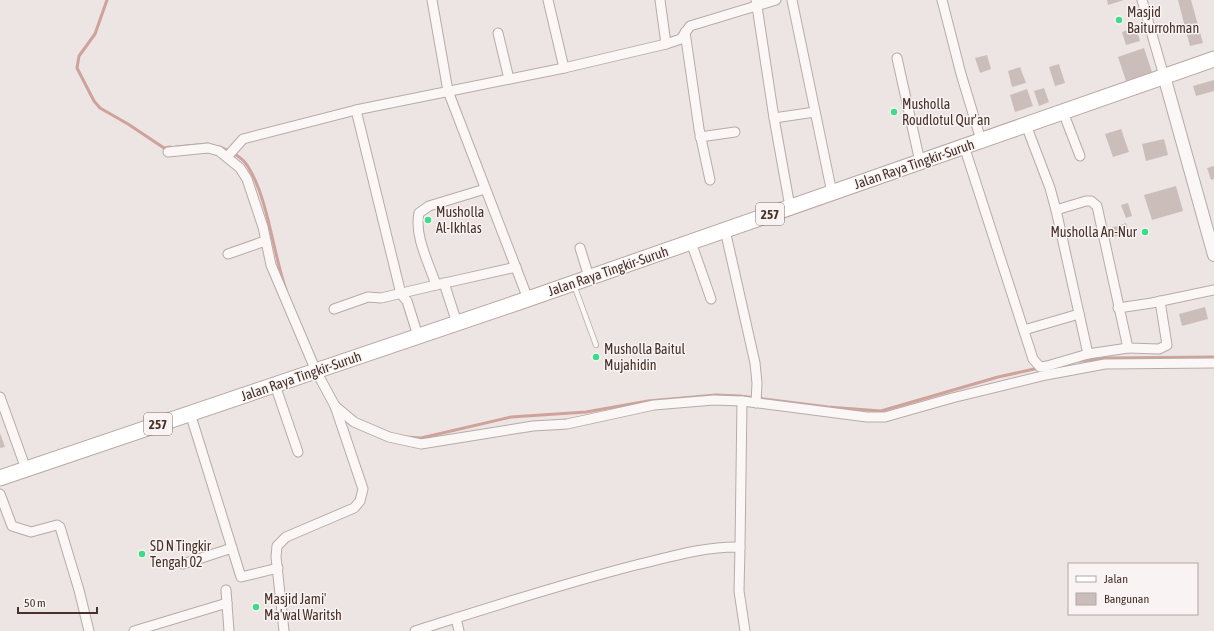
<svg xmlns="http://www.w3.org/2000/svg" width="1214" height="631" font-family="'Asap Condensed',sans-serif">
<rect width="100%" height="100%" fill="#ece5e3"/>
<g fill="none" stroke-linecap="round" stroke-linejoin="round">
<!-- stream -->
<g stroke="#cfa39b" stroke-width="3">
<polyline points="107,0 95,34 79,56 77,68 94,101 100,108 128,124 164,148 170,147"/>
<polyline points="176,147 208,144"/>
<path d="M220 147C229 151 241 156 247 165 268 197 273 253 286 290"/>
<polyline points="1080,361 1108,358 1214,357"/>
<polyline points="406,437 421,438 511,417 586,412 648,401 716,395 740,396 828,407 881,411 998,377 1039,368"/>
</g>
</g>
<!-- building -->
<g fill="#cbbeba">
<polygon points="1107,0 1124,0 1108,5"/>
<polygon points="1178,0 1191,0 1203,43 1190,46"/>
<polygon points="1136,27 1140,41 1126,45 1122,32"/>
<polygon points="1144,48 1152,72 1126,81 1118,57"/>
<polygon points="987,55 991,69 980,73 975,58"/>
<polygon points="1059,64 1065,83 1055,86 1049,67"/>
<polygon points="1020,67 1026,83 1012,87 1008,71"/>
<polygon points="1214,80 1214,91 1196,96 1193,86"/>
<polygon points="1044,88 1049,102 1039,106 1034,91"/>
<polygon points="1027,89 1033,106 1015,112 1010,95"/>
<polygon points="1121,129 1129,152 1113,157 1105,134"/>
<polygon points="1164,139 1168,155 1146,161 1142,144"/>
<polygon points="1214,166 1214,179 1211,180 1207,168"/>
<polygon points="1176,186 1183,211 1152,220 1144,195"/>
<polygon points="1128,203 1132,216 1126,218 1121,205"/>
<polygon points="1126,223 1129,232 1111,238 1108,229"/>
<polygon points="1205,307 1208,319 1182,326 1179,314"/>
<polygon points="0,433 5,447 0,448"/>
</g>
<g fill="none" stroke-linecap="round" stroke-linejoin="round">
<defs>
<polyline id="service" points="574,285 596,345"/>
<g id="minor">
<polyline points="432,0 448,91 528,299"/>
<polyline points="548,0 564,68"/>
<polyline points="660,0 666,44"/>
<polyline points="756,0 774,118 790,207"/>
<polyline points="792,0 832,193"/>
<polyline points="942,0 961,74 981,140"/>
<polyline points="1142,0 1164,76"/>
<polyline points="685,32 699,129 710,180"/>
<polyline points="498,33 509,79"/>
<polyline points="897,58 920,162"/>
<polyline points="356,110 401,294 407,301 418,336"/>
<polyline points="1063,112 1080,156"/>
<polyline points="774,118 815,112"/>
<polyline points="700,137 735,132"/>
<polyline points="964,146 1033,359 1040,367 1047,366 1088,354 1128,348 1097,206 1091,201 1086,201 1056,210 1050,188 1026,125"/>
<polyline points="168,152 208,148 219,151 240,168 247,179 263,227 271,265 316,371 335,406 363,489 360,501 354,508 286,537 277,546 276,557 284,631"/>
<polyline points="227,157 243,139 356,110 564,68 666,44 681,39 690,26 776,0"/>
<path d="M485 189 429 206 419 213C414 236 429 263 436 285L516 267"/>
<polyline points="1056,210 1088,354"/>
<polyline points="725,230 755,363 757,383 756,403"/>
<polyline points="691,242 711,299"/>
<polyline points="580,248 589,277"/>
<polyline points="228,254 265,241"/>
<polyline points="444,283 457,323"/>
<polyline points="1118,308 1152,303 1214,290"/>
<polyline points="334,309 368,297 381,298 436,285"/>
<polyline points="1024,330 1079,314"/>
<polyline points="1128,348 1159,349 1167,345 1160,301"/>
<polyline points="275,385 298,452"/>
<polyline points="0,397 26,469"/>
<polyline points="335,406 354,422 389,437 421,444 533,426 567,424 654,405 714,400 742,401 867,417 885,417 952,398 1046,375 1105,364 1214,363"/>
<polyline points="190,413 241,577 278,568"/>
<polyline points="0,494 12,526 31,532 57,525 60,527 79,590 89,631"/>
<polyline points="740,547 742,401"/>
<polyline points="183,564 232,548"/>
<polyline points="226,590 229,631"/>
<polyline points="456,618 459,631"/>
<polyline points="134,631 227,603"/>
<path d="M415 631C488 608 561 584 636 565 670 557 705 546 740 547L739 591 745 631"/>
</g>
<polyline id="tertiary" points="1164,76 1214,255"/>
<polyline id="primary" points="0,478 528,299 1214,59"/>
</defs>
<!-- service casing -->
<use href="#service" stroke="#b7aba7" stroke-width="6"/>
<!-- minor casing -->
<use href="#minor" stroke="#b7aba7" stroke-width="11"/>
<!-- tertiary casing -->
<use href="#tertiary" stroke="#b7aba7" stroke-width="14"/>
<!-- primary casing -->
<use href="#primary" stroke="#b9a7a1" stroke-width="17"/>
<!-- service -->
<use href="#service" stroke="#faf7f6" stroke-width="4.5"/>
<!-- minor -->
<use href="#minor" stroke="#faf7f6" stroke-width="9"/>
<!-- tertiary -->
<use href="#tertiary" stroke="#faf7f6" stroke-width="12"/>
<!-- primary -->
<use href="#primary" stroke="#fff" stroke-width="15"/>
</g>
<!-- markers -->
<g fill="#3edc8a" stroke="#f9f4f3" stroke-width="1.5">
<circle cx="1119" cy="20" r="4"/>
<circle cx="894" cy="112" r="4"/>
<circle cx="428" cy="220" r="4"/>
<circle cx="1145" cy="232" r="4"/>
<circle cx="596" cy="357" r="4"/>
<circle cx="142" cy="554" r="4"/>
<circle cx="256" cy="607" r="4"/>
</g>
<g text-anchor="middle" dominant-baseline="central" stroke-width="3" stroke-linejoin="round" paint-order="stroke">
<!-- shield labels -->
<g fill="#f9f4f3" stroke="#7c6c66" stroke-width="1">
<rect x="756" y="203" width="28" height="22" rx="3"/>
<rect x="144" y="413" width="28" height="22" rx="3"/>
</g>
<g font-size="13" font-weight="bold" fill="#473129">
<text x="770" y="214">257</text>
<text x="158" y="424">257</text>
</g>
<!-- poi labels -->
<g font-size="14" fill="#473129" stroke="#f9f4f3" text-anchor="start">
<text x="1127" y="12">Masjid<tspan x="1127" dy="16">Baiturrohman</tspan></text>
<text x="902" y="104">Musholla<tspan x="902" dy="16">Roudlotul Qur'an</tspan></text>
<text x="436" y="212">Musholla<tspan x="436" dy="16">Al-Ikhlas</tspan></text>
<text x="1137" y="232" text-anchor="end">Musholla An-Nur</text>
<text x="604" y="349">Musholla Baitul<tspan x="604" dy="16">Mujahidin</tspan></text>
<text x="150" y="546">SD N Tingkir<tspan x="150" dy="16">Tengah 02</tspan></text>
<text x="264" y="599">Masjid Jami'<tspan x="264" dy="16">Ma'wal Waritsh</tspan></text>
</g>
<!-- street labels -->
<g font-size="14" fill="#473129" stroke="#f9f4f3">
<text transform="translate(914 164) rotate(-19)">Jalan Raya Tingkir-Suruh</text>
<text transform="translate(608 271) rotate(-19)">Jalan Raya Tingkir-Suruh</text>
<text transform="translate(301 376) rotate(-19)">Jalan Raya Tingkir-Suruh</text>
</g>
</g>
<!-- legend -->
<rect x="1068" y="563" width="130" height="52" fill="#f9f4f3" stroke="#b2a6a2"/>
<rect x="1076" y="576" width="20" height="6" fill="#ffffff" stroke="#b2a6a2"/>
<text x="1104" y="583" font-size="12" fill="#473129">Jalan</text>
<rect x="1076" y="593" width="20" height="12" fill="#cbbeba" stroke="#b2a6a2"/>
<text x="1104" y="603" font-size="12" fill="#473129">Bangunan</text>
<!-- scale -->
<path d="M18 607v6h79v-6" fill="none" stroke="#473129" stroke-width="2"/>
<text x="24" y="607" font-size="12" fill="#473129" stroke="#f9f4f3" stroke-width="3" paint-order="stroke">50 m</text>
</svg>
